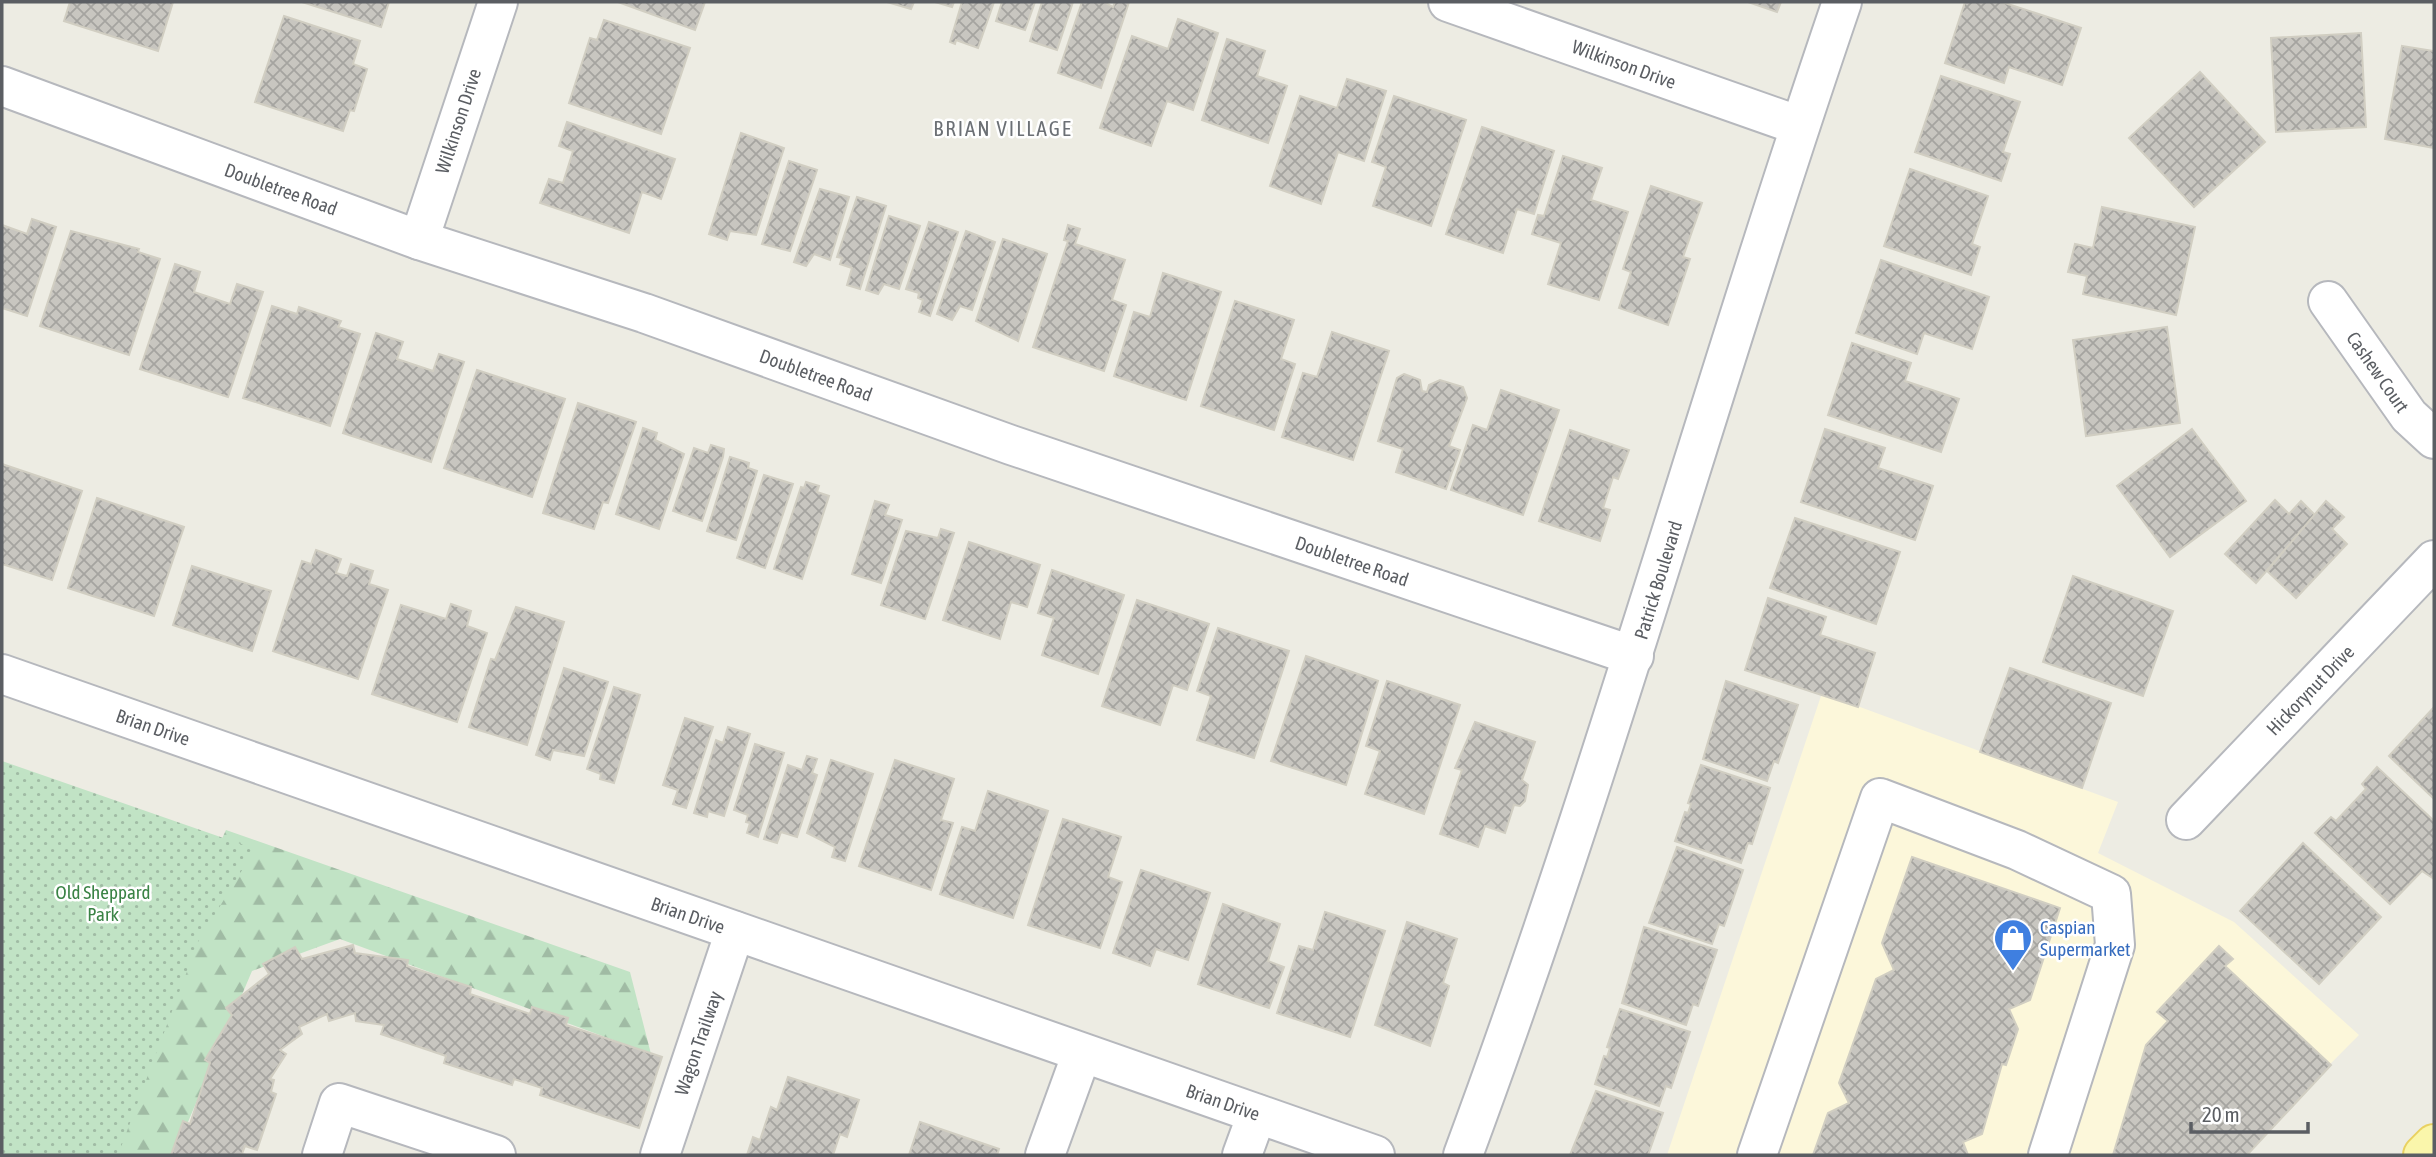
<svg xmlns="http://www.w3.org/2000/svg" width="2436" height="1157" font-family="'Asap Condensed',sans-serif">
<defs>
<pattern id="forest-firs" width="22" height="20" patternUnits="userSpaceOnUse" patternTransform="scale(1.75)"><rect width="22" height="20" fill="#c1e3c5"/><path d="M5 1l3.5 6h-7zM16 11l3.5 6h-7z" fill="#a0bba4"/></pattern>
<pattern id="park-dots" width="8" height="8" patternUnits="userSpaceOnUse" patternTransform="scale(1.75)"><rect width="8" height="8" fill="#c1e3c5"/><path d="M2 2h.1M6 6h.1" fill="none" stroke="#a0bba4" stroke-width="1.8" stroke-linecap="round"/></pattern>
<pattern id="building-cross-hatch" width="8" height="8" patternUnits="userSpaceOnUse" patternTransform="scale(1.75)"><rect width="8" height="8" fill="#c8c6c0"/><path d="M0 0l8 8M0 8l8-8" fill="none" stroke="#a5a4a0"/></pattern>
</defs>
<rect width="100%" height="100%" fill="#edece3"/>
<!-- commercial -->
<polygon fill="#fcf7da" points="1822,693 2118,802 2098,853 2234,922 2359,1035 2240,1155 1667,1155"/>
<!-- forest -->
<polygon fill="url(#forest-firs)" points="226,830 630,972 651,1054 340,939 252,971 174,1155 2,1155 152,989"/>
<!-- park -->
<polygon fill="url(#park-dots)" points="2,761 255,849 198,942 118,1155 2,1155"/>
<!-- building -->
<g fill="url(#building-cross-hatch)" stroke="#d1cec2" stroke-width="2">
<polygon points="70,2 173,2 158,51 64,21"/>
<polygon points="302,2 389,2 381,27"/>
<polygon points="618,2 705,2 695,30"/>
<polygon points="887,2 914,2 911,9"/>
<polygon points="935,2 954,2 952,7"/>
<polygon points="962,2 994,2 978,48 956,40 955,44 950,42"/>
<polygon points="1002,2 1035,2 1025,30 996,21"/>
<polygon points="1042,2 1073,2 1057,50 1030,41"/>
<polygon points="1082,2 1104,2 1113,7 1115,2 1129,2 1101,88 1058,73"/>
<polygon points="1748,2 1781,2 1777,12"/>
<polygon points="1965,2 2002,2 2081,28 2062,85 2009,67 2004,83 1945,63"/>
<polygon points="284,16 360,41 353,64 367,69 354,111 350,110 343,131 255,102"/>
<polygon points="1178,19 1218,33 1193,110 1167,101 1151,146 1100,128 1132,36 1168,49"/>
<polygon points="604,20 690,48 661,134 569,103 590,38 597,40"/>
<polygon points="2361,33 2366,127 2276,132 2271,38"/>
<polygon points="1227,39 1265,51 1257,76 1287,86 1268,143 1202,120"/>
<polygon points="2402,46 2434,51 2434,148 2385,139"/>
<polygon points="2200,72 2265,142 2194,207 2129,138"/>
<polygon points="1941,76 2020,102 2003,152 2010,154 2001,181 1915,152"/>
<polygon points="1347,79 1386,91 1364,161 1338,152 1321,204 1270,186 1300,96 1337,108"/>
<polygon points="1394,96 1466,120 1431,226 1373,206 1386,167 1372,162"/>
<polygon points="567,122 675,159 661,199 642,192 629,233 540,203 549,179 563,183 573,151 559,146"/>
<polygon points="1482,127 1554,151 1534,214 1517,209 1503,253 1446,234"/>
<polygon points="741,133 784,148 756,235 730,231 727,240 709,234"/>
<polygon points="1563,156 1602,168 1591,200 1628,212 1599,300 1548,284 1561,243 1532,234 1538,215 1544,216"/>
<polygon points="789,161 817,170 790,251 762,244"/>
<polygon points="1910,169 1988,196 1972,244 1980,247 1971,275 1884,246"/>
<polygon points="1651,186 1702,203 1683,257 1690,259 1668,325 1619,308 1631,272 1623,269"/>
<polygon points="820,189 849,197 830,260 814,254 806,266 794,262"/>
<polygon points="857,197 886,206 860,289 847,285 852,268 840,264 842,258 837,257"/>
<polygon points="2102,207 2195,227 2176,315 2083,294 2087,276 2068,272 2075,244 2093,248"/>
<polygon points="889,216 920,226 899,289 884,284 878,294 866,290"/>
<polygon points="32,219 56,227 27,316 2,308 2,225 27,234"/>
<polygon points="929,222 958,232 930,316 919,312 923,300 918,298 919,293 906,289"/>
<polygon points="1068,225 1080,229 1075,244 1125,260 1112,300 1126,305 1104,371 1033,347 1068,241 1064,240"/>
<polygon points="71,231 139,249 138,252 160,259 129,355 40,326"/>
<polygon points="966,231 995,242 972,310 960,306 952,320 937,314"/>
<polygon points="1003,239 1047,254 1018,341 976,321"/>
<polygon points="1881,260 1989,297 1972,349 1924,333 1917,354 1856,333"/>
<polygon points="175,264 200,272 194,292 230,304 237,284 263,292 228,397 140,369"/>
<polygon points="1163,273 1221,292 1186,400 1114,376 1134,312 1150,317"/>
<polygon points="1235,301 1294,320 1281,359 1295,364 1274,430 1201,406"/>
<polygon points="272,306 297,314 299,307 341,321 338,327 360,334 330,426 243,398"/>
<polygon points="2167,327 2180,423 2086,436 2073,340"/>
<polygon points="1332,332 1389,351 1353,460 1282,437 1303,373 1317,377"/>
<polygon points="376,333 403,342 397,359 433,371 439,354 464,362 431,462 343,433"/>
<polygon points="1852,343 1911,363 1905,381 1959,399 1941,452 1828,415"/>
<polygon points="477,370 565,399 532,497 444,468"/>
<polygon points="1404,374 1420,380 1422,391 1427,392 1429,385 1440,380 1463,387 1467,398 1449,446 1460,450 1446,489 1396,472 1403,449 1378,441 1397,378"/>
<polygon points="1501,390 1559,410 1523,515 1451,490 1473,425 1487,430"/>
<polygon points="578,403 636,422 608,503 603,502 594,529 543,513"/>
<polygon points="643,428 657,433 655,440 684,454 659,529 616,514"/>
<polygon points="1825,429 1885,448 1878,468 1933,486 1915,540 1801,502"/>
<polygon points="2192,429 2246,501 2170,557 2117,486"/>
<polygon points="1570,430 1629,450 1618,479 1613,477 1603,508 1610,510 1600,541 1539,521"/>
<polygon points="711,445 724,449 723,457 702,521 673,511 694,448 708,453"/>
<polygon points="730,457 749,463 748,468 757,471 736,540 707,531"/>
<polygon points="2,464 82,491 52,580 2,564"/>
<polygon points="764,475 793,484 765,568 737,558"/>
<polygon points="806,482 819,486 817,492 829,496 802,579 774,569 801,487 804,488"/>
<polygon points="97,498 184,527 154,616 68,588"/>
<polygon points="2275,500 2289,514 2301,501 2315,515 2256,583 2225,554"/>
<polygon points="875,501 889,505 885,515 902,520 881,583 852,574"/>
<polygon points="2326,501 2344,517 2332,529 2347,544 2296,598 2267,571"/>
<polygon points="1795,518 1900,552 1876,624 1770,588"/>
<polygon points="941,529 954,533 925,619 881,605 906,531 938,538"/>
<polygon points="969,542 1040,565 1027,607 1011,602 1000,639 943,620"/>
<polygon points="316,550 341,559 336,573 347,576 351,564 373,571 369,584 388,590 358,679 273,651 302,561 311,564"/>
<polygon points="192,566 271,591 252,651 173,625"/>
<polygon points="1052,570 1124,595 1098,674 1042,655 1054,618 1038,613"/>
<polygon points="2073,576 2173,611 2143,696 2043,662"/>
<polygon points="1768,598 1826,617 1820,635 1875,653 1858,707 1745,670"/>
<polygon points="1137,600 1209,624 1187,690 1173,685 1160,725 1102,706"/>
<polygon points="451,604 471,611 467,626 487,633 457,722 372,694 401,605 446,619"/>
<polygon points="516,607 564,622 527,745 469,727 491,659 495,660"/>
<polygon points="1218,628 1289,651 1254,758 1197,740 1211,696 1197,691"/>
<polygon points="1306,656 1378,681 1346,785 1271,761"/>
<polygon points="564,668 608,682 584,756 553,750 550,760 536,755"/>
<polygon points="2010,668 2111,703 2082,788 1980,752"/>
<polygon points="1387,681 1460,705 1424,814 1365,794 1380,751 1366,746"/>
<polygon points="1726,681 1798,705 1778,763 1774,761 1767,781 1703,759"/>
<polygon points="614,687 640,695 614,783 600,779 601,774 587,769"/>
<polygon points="2434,707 2434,799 2389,756"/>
<polygon points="685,718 713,727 686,808 673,804 678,790 663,785"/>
<polygon points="1475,722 1535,742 1522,780 1528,785 1525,801 1520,806 1514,805 1505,833 1485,826 1478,847 1440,834 1462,770 1455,768"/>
<polygon points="728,727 750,734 724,816 708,811 707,817 694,813 716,740 723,743"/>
<polygon points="755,744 784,753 758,837 747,833 750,823 746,822 748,815 734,810"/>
<polygon points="807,756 817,759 812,773 817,775 797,837 781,832 777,843 764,839 788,765 802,770"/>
<polygon points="831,760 873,774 845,861 832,857 835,847 807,833"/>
<polygon points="895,760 954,779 941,820 953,823 931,890 859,866"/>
<polygon points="1701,765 1770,788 1752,844 1748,843 1741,863 1675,841 1685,812 1688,813 1691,804 1688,803"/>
<polygon points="2377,767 2434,821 2434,879 2422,871 2390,904 2315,833 2331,817 2336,821 2366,789 2362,784"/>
<polygon points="988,791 1048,811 1013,918 940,894 962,827 975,831"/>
<polygon points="1063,819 1121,837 1108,877 1122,882 1100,948 1028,925"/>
<polygon points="2303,843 2381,917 2319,984 2240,911"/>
<polygon points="1677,847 1743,870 1724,926 1719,924 1712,944 1649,923"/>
<polygon points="1912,857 2060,908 2030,1000 2009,1009 2018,1029 2006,1065 2002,1064 1982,1134 1963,1142 1968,1155 1813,1155 1828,1113 1849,1103 1839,1083 1876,979 1894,970 1882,943"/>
<polygon points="1141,870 1210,893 1188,960 1156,949 1150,966 1113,953"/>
<polygon points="1223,904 1280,924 1268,961 1284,967 1269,1008 1198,984"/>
<polygon points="1325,912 1385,931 1350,1037 1277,1013 1299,946 1313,950"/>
<polygon points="1407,922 1457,939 1443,983 1449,986 1430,1046 1375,1025"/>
<polygon points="1644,927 1717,950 1698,1006 1693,1004 1686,1025 1622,1003"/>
<polygon points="353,945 355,953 408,960 407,966 471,987 470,994 530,1014 532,1007 568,1018 566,1025 662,1057 639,1128 540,1095 542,1088 514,1079 512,1085 444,1063 446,1056 381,1034 384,1025 356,1021 355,1013 329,1021 327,1014 299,1027 302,1034 280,1050 286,1054 270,1079 274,1080 271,1092 276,1094 257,1150 245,1146 242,1154 246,1155 171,1155 183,1121 190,1124 210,1063 205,1060 232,1015 226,1008 269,974 263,964 295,947 302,959"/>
<polygon points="2219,946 2233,959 2225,966 2331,1065 2247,1155 2113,1155 2146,1045 2168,1021 2157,1012"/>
<polygon points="1620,1009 1690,1032 1671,1088 1666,1086 1659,1106 1595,1084 1604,1056 1607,1057 1610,1048 1607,1047"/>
<polygon points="788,1077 859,1100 847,1137 840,1134 833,1155 747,1155 753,1137 760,1140 771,1107 777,1110"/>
<polygon points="1596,1091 1663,1113 1648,1155 1570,1155"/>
<polygon points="920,1122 999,1149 997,1155 909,1155"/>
</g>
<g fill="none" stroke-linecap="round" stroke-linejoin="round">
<defs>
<g id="minor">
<polyline points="1448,2 1800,126"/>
<polyline points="2,86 419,240 644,313 1011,445 1634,656"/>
<polyline points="419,240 498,2"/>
<polyline points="2328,301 2409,416 2434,439"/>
<polyline points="2,674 1375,1155"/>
<polyline points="2186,820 2434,560"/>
<polyline points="322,1155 339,1103 496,1155"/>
<polyline points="660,1155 735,931"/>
<polyline points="1045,1155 1082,1053"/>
<polyline points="1242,1155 1257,1114"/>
<path d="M1463 1155C1604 776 1711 385 1842 2"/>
<polyline points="1757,1155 1880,798 2017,850 2111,894 2115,945 2048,1155"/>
</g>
<polyline id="major" points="2423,1155 2434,1144"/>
</defs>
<!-- minor casing -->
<use href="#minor" stroke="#b6b8bd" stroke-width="42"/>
<!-- major casing -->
<use href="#major" stroke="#e9d161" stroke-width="42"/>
<!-- minor -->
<use href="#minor" stroke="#fff" stroke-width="38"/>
<!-- major -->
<use href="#major" stroke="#faf6ab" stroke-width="38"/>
</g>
<!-- icons -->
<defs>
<symbol id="shop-pin" viewBox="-11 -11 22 30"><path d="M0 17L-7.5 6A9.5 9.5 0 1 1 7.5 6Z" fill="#3f7fe0" stroke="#fff"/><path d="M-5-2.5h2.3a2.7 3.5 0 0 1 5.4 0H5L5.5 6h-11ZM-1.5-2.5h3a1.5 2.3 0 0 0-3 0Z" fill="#fff"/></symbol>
</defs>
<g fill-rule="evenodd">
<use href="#shop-pin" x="1991" y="916" width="44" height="60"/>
</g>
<g text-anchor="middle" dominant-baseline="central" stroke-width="5" stroke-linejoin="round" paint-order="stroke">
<!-- street labels -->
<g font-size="19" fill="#5b5e63" stroke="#fff">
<text transform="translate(1624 64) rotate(20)">Wilkinson Drive</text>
<text transform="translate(458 121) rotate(-72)">Wilkinson Drive</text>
<text transform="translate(281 189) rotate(20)">Doubletree Road</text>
<text transform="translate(2378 372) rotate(55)">Cashew Court</text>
<text transform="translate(816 375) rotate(20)">Doubletree Road</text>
<text transform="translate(1352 561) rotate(19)">Doubletree Road</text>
<text transform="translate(1658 580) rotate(-73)">Patrick Boulevard</text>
<text transform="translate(2310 690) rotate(-46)">Hickorynut Drive</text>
<text transform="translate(153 727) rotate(19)">Brian Drive</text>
<text transform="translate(688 915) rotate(19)">Brian Drive</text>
<text transform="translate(698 1043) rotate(-71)">Wagon Trailway</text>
<text transform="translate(1223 1102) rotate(19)">Brian Drive</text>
</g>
<!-- park labels -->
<g font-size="19" fill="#3a8345" stroke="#fff">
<text x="103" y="892">Old Sheppard<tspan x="103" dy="22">Park</tspan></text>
</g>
<!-- shop labels -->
<g font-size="19" fill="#366cbe" stroke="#fff" text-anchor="start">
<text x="2040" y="927">Caspian<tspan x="2040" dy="22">Supermarket</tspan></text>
</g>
<!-- neighbourhood labels -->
<g font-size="21" letter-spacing="2" fill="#6c7075" stroke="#fff">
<text x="1003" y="128">BRIAN VILLAGE</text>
</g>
</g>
<!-- border -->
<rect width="2436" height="1157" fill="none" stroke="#5b5e63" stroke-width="7"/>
<!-- scale -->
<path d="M2191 1122v10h117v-10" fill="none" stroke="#5b5e63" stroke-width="3.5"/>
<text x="2202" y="1122" font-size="21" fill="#5b5e63" stroke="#ffffff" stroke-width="5" paint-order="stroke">20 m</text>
</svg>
